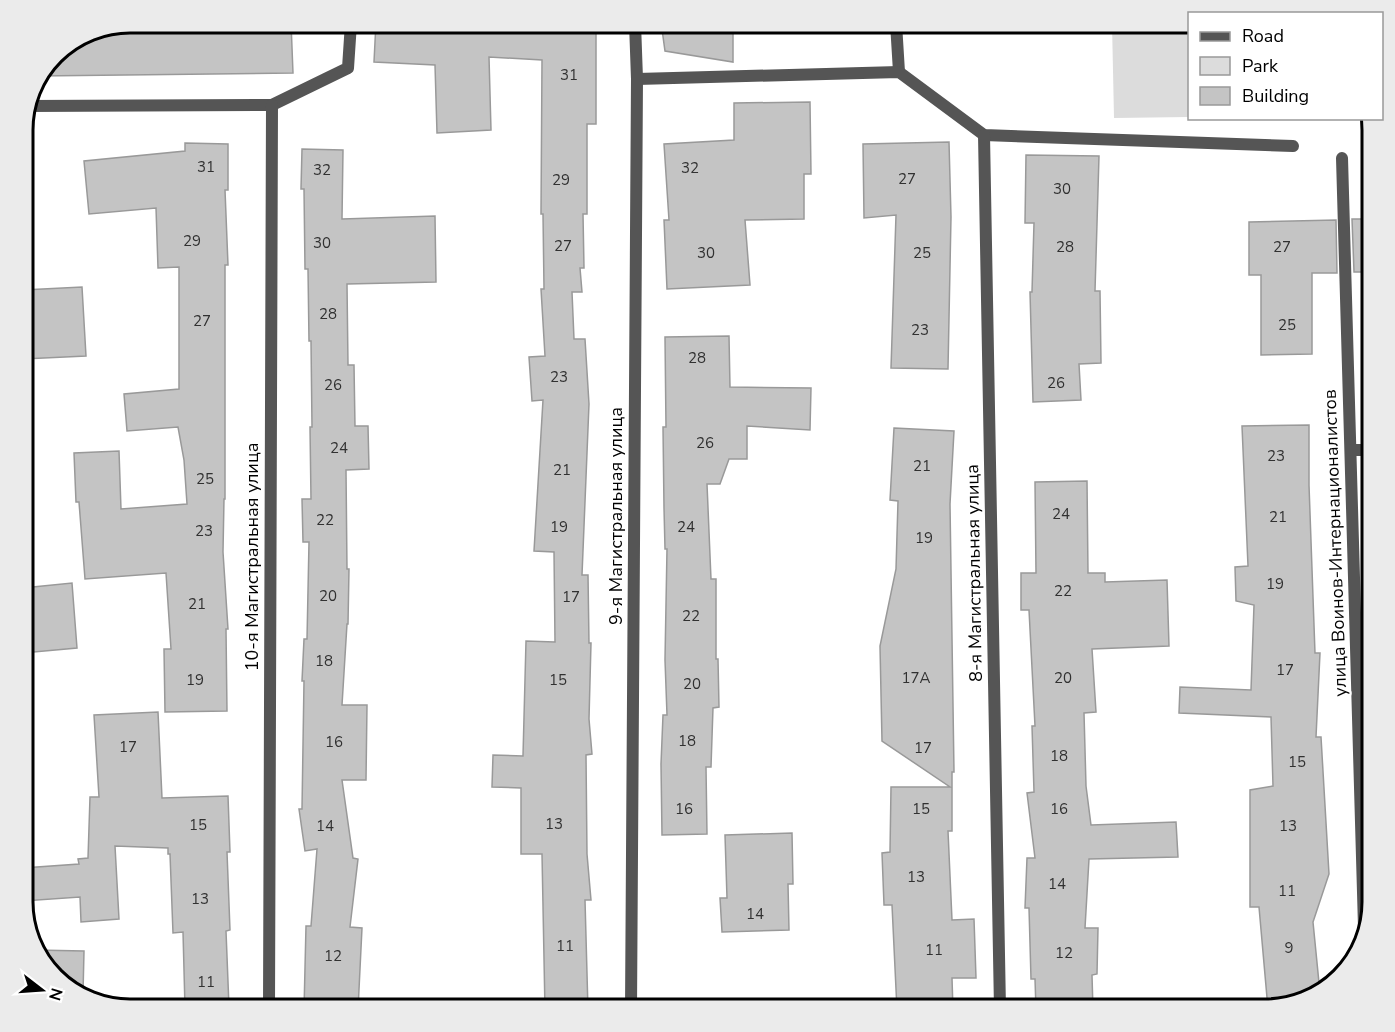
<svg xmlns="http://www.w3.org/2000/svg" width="1395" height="1032" font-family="'Nunito Sans',sans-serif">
<rect width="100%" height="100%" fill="#fff"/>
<!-- green -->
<polygon fill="#dcdcdc" points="1112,23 1189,23 1189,117 1114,118"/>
<!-- building -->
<g fill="#c4c4c4" stroke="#999" stroke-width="1.5">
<polygon points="130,22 291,22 293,73 38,76 59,49"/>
<polygon points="376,22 596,25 596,124 587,124 587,214 583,214 584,268 580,268 582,292 572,292 574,339 585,339 589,404 582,575 588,575 589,643 591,643 589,719 592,754 586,755 587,854 591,900 585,900 588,1010 545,1010 542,854 521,854 521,788 492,787 493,755 523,756 526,641 555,642 554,552 534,551 543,400 532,401 529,357 545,356 541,289 544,289 543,214 541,214 542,60 489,57 491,130 437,133 435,65 374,62"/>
<polygon points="661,22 733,22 733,62 665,51"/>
<polygon points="810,102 811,174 804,174 804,219 745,220 750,285 667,289 664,220 669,220 664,144 734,140 734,103"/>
<polygon points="949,142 951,217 948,369 891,368 896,215 864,218 863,144"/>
<polygon points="185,143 228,144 228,190 225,190 228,265 225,265 225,499 224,499 223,552 228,629 226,629 227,711 165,712 164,649 171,649 166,573 85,579 79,502 76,502 74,453 119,451 121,509 187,504 184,460 178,427 127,431 124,394 179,389 179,267 158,268 156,208 89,214 84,161 185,151"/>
<polygon points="302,149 343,150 342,219 435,216 436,282 347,284 348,365 354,365 355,426 368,426 369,469 346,470 347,569 349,569 348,624 347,624 342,705 367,705 366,780 342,780 353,858 358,859 350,927 362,928 358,1010 304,1010 306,926 311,926 317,849 305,851 299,809 302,809 304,681 302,681 304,639 307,639 309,542 303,542 302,499 311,499 310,427 312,427 311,341 309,341 308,269 305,269 304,189 301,189"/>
<polygon points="1026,155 1099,156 1095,291 1100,291 1101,363 1079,364 1081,400 1033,402 1030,292 1032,292 1034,223 1025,223"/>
<polygon points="1352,219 1372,219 1372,272 1354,272"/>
<polygon points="1336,220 1337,273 1312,273 1312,354 1261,355 1261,275 1249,275 1249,222"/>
<polygon points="82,287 86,356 23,359 23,290"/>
<polygon points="729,336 730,387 811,388 810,430 747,426 747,459 729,459 720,484 707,484 711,579 716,579 716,659 718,659 719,707 713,708 711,767 706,767 707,834 662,835 661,764 663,715 667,715 665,660 667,549 665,549 664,508 663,427 666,427 665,337"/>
<polygon points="1309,425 1309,485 1315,653 1320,653 1316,737 1321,737 1329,874 1313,922 1320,993 1312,999 1268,1009 1259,907 1250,907 1250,790 1273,786 1271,717 1179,713 1180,687 1251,690 1254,605 1236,601 1235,567 1248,566 1242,426"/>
<polygon points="894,428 954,431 950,504 954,772 952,772 952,831 948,831 952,920 974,919 976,978 952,978 953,1010 897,1010 892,905 884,905 882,853 890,852 891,787 950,787 882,741 880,646 896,569 898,501 890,500"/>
<polygon points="1087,481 1088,573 1105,573 1105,582 1167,580 1169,646 1092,649 1096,712 1084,713 1086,786 1091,825 1176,822 1178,857 1089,859 1085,928 1098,928 1097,974 1092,975 1093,1010 1036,1010 1035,979 1031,979 1029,908 1025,908 1027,858 1035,858 1027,793 1034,792 1032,726 1035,726 1029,610 1021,610 1021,573 1036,573 1035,482"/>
<polygon points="72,583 77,648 23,653 23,588"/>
<polygon points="158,712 162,798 228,796 230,852 227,852 230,930 226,931 229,1007 185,1008 183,932 173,933 170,854 168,854 168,848 115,846 119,919 81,922 80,897 23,901 23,868 79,864 78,859 88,858 90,797 99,797 94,715"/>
<polygon points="792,833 793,884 788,884 789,930 722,932 720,898 727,898 725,835"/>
<polygon points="34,950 84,951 83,994 64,987"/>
</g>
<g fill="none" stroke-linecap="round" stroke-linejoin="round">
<!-- minor -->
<g stroke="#555" stroke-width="12">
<polyline points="896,23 899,72"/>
<polyline points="637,79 899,72 984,135 1293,146"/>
<polyline points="27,106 272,105 348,68 351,23"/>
<polyline points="984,135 1000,1009"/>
<polyline points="1342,158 1364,927"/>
<polyline points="1351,450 1372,450"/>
<polyline points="269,1009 272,105"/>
<polyline points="631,1009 637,79 635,23"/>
</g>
</g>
<g text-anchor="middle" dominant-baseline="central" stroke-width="4.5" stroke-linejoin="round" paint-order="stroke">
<!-- number labels -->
<g font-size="15" fill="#313131">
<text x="569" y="75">31</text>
<text x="206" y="167">31</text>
<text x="690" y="168">32</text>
<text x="322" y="170">32</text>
<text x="907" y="179">27</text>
<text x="561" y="180">29</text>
<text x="1062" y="189">30</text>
<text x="192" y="241">29</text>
<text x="322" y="243">30</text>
<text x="563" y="246">27</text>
<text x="1065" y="247">28</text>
<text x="1282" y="247">27</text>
<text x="706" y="253">30</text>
<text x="922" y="253">25</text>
<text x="328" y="314">28</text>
<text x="202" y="321">27</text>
<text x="1287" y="325">25</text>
<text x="920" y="330">23</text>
<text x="697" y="358">28</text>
<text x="559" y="377">23</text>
<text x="1056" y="383">26</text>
<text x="333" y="385">26</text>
<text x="705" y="443">26</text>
<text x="339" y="448">24</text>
<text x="1276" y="456">23</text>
<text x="922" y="466">21</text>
<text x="562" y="470">21</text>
<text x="205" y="479">25</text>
<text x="1061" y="514">24</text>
<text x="1278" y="517">21</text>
<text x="325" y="520">22</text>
<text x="559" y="527">19</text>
<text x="686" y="527">24</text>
<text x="204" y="531">23</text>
<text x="924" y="538">19</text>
<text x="1275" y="584">19</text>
<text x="1063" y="591">22</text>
<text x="328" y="596">20</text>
<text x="571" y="597">17</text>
<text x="197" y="604">21</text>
<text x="691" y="616">22</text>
<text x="324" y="661">18</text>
<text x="1285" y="670">17</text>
<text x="916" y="678">17А</text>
<text x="1063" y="678">20</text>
<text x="195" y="680">19</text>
<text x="558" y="680">15</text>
<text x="692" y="684">20</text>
<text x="687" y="741">18</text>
<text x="334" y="742">16</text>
<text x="128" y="747">17</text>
<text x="923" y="748">17</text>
<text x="1059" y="756">18</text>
<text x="1297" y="762">15</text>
<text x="684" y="809">16</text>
<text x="921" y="809">15</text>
<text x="1059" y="809">16</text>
<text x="554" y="824">13</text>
<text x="198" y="825">15</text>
<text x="325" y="826">14</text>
<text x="1288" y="826">13</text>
<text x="916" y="877">13</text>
<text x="1057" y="884">14</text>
<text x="1287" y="891">11</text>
<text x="200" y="899">13</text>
<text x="755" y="914">14</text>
<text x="565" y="946">11</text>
<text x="1289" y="948">9</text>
<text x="934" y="950">11</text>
<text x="1064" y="953">12</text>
<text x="333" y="956">12</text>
<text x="206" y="982">11</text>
</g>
<!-- street labels -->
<g font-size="18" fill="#000" stroke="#fff">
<text transform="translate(616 516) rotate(-90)">9-я Магистральная улица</text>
<text transform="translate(1335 543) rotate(-92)">улица Воинов-Интернационалистов</text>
<text transform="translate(252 557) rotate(-90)">10-я Магистральная улица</text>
<text transform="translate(974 573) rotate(-91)">8-я Магистральная улица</text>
</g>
</g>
<!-- crop -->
<path d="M0 0H1395V1032H0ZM130 33H1265A97 97 0 0 1 1362 130V902A97 97 0 0 1 1265 999H130A97 97 0 0 1 33 902V130A97 97 0 0 1 130 33Z" fill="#ebebeb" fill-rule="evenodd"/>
<path fill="none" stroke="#000" stroke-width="3" d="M130 33H1265A97 97 0 0 1 1362 130V902A97 97 0 0 1 1265 999H130A97 97 0 0 1 33 902V130A97 97 0 0 1 130 33Z"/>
<!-- legend -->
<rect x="1188" y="12" width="195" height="108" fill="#ffffff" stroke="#999999" stroke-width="1.5"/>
<rect x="1200" y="32" width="30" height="9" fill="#555555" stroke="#999999" stroke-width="1.5"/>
<text x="1242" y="42" font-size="18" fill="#000000">Road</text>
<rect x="1200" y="57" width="30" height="18" fill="#dcdcdc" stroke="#999999" stroke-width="1.5"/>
<text x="1242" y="72" font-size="18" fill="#000000">Park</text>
<rect x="1200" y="87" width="30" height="18" fill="#c4c4c4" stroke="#999999" stroke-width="1.5"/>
<text x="1242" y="102" font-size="18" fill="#000000">Building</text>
<!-- north arrow -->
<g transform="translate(42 990) rotate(107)" stroke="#ffffff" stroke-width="4.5" paint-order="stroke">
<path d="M0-4.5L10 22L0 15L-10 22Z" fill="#000000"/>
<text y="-9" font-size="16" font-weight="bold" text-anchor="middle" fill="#000000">N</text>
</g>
</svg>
